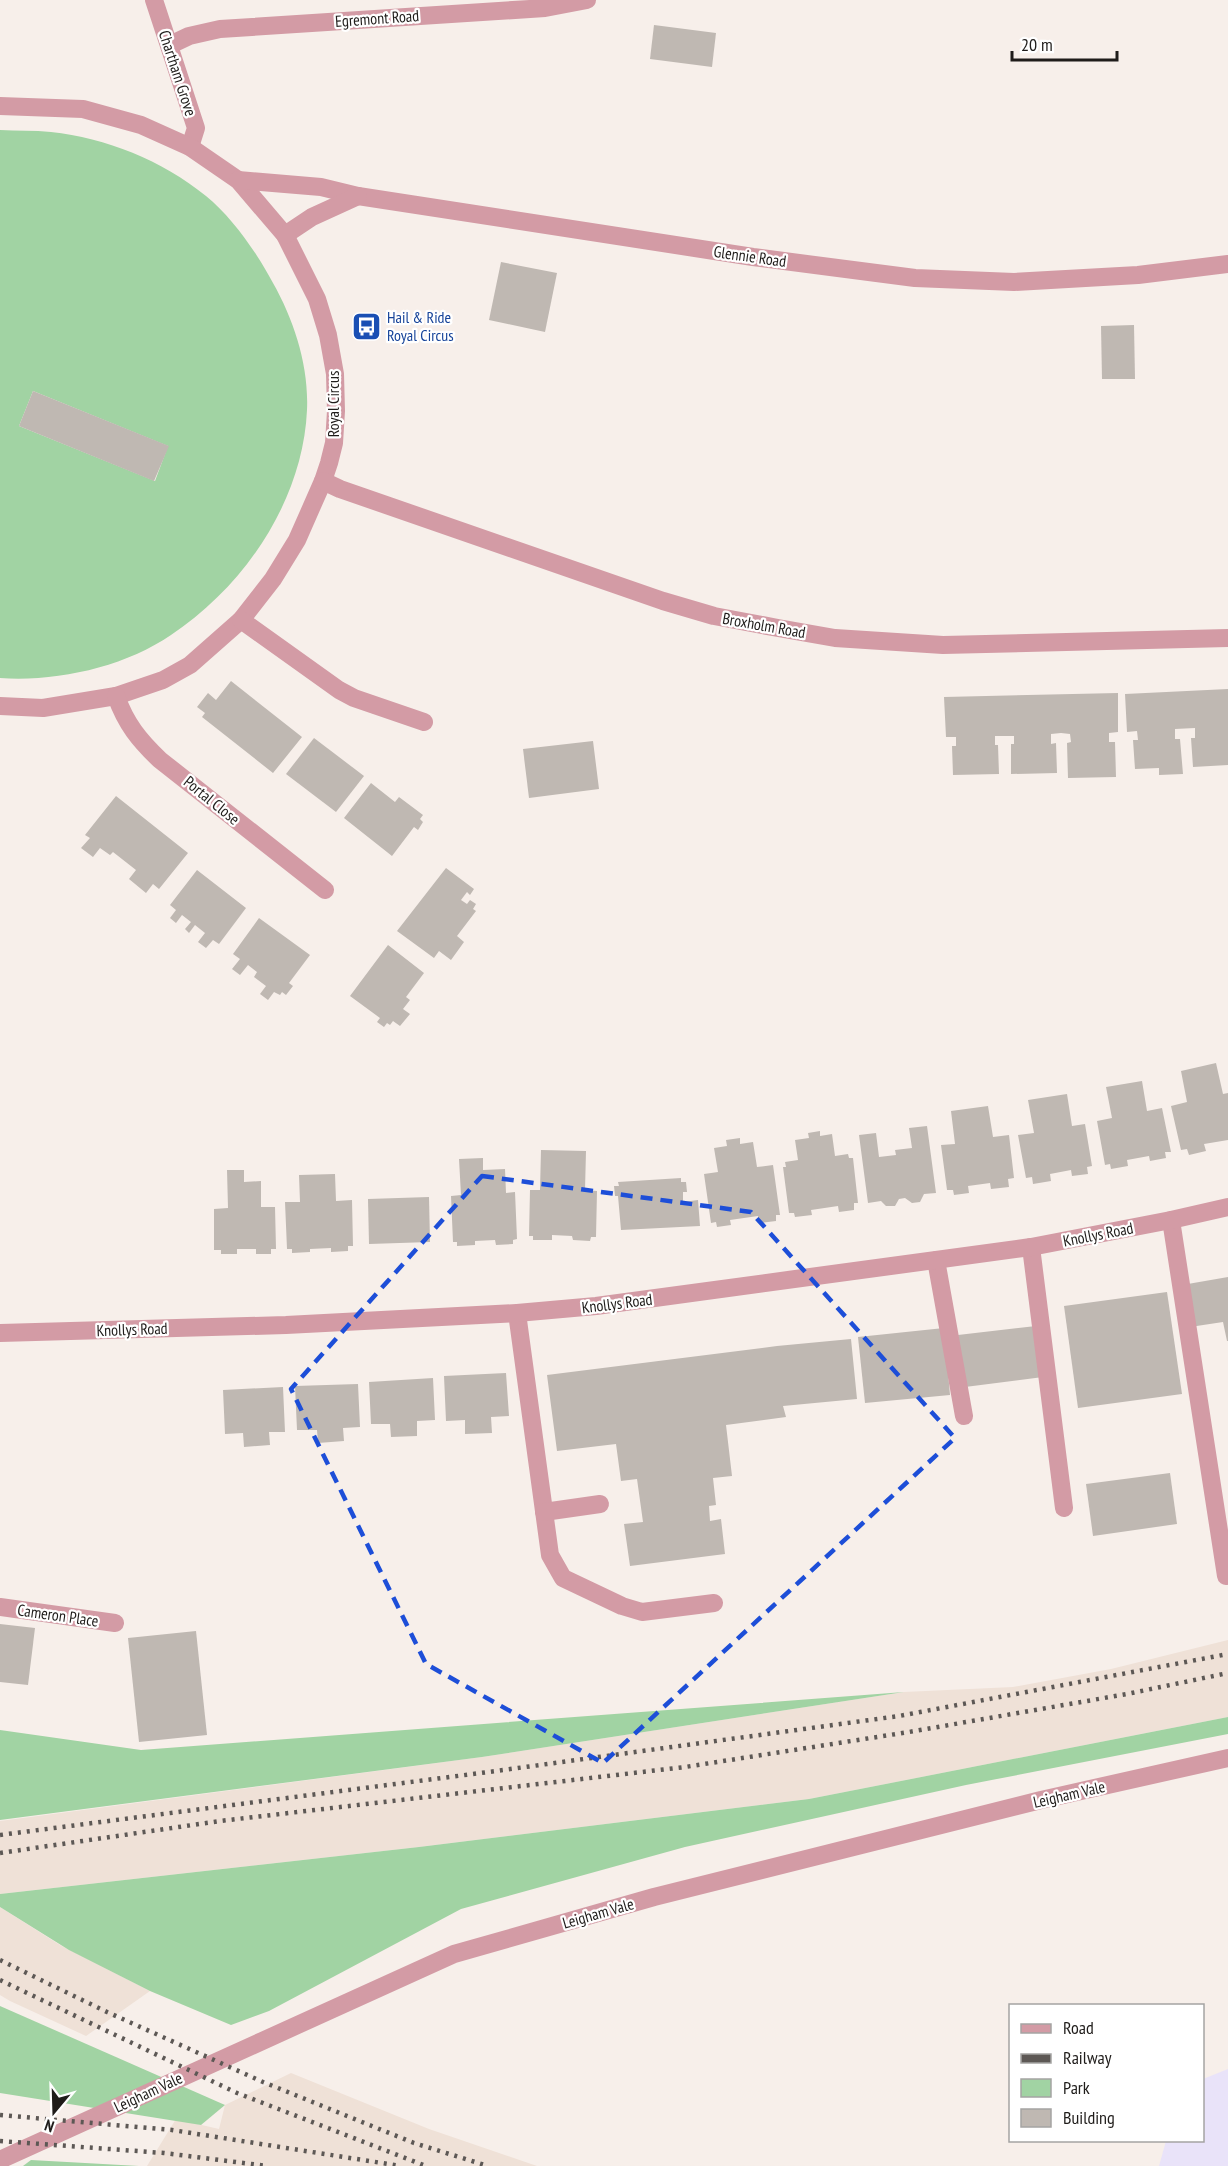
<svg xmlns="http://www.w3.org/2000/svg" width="1228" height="2166" font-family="'PT Sans Narrow',sans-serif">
<rect width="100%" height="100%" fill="#f7efea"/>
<!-- built -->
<g fill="#efe1d7">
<polygon points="1228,1640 1228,1717 809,1799 419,1847 0,1894 0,1821 482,1757 904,1692 1013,1687 1111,1669"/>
<polygon points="0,1907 60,1945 150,1991 86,2036 10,2001 0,1995"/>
<polygon points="291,2073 429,2129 537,2166 147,2166 176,2119 219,2129 225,2105"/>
</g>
<!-- education -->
<polygon fill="#e9e3f9" points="1228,2069 1228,2166 1159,2166 1166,2141 1202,2140 1203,2079"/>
<!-- green -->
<g fill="#a1d3a3" fill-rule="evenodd">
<path d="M0 130C17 131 34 130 51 132 106 138 162 160 206 196 232 217 257 253 273 283 294 320 309 366 307 410 303 500 245 586 171 635 124 667 57 682 0 678ZM33 391 168 446 155 481 19 426Z"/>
<polygon points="904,1692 482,1757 0,1820 0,1730 141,1750"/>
<polygon points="1228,1717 1228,1734 966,1785 685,1847 461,1909 269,2011 231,2025 150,1991 69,1950 0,1907 0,1894 419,1847 809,1799"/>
<polygon points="0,2006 225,2105 201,2125 0,2093"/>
<polygon points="31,2160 139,2166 23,2166"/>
</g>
<!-- building -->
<g fill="#bfb8b2">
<polygon points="654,25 716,33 712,67 650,59"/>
<polygon points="501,262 557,273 545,332 489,320"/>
<polygon points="1134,325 1135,379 1102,379 1101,326"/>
<polygon points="33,391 169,446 154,481 19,426"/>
<polygon points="231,681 302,737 273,773 202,717 205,713 197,707 208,693 216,700"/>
<polygon points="1228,689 1228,765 1193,767 1191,738 1195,738 1195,728 1175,729 1175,739 1180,739 1183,774 1159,775 1159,768 1135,769 1133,740 1138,740 1137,731 1127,732 1125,694"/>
<polygon points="1118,693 1118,732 1109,733 1109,742 1115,742 1116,777 1068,778 1067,743 1071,742 1070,734 1061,733 1051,734 1051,744 1056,743 1057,773 1011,774 1011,744 1014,744 1014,736 995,736 995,745 998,745 999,774 953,775 952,746 956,746 956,737 946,737 944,697"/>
<polygon points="314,738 364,776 336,812 286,774"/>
<polygon points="593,741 599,789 529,798 523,749"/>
<polygon points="371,783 395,802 399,797 423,815 420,819 423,822 418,830 414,827 392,856 344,818"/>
<polygon points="116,796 188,853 159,889 153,884 146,893 129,879 136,870 113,852 110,855 100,848 93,857 81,848 90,838 85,835"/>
<polygon points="446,868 474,889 470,895 467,892 461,900 467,904 470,900 476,904 473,909 476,911 457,936 464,942 451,960 439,951 434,958 397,931"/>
<polygon points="197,870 246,908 219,944 213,940 206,948 198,942 205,933 195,925 189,933 185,929 191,922 182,915 176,923 170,918 176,910 170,905"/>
<polygon points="259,918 310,955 289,983 293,986 286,995 282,992 280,995 274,992 268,1000 260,994 266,986 254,977 257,972 248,965 240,975 232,969 240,959 233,954"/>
<polygon points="388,945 424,973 406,997 410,1000 403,1009 410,1014 400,1026 393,1021 390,1025 387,1023 384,1027 377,1022 380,1018 350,996"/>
<polygon points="1216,1063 1223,1094 1228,1093 1228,1140 1204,1144 1206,1151 1189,1155 1187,1149 1181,1150 1171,1106 1187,1102 1181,1071"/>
<polygon points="1142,1081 1147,1111 1162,1108 1171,1152 1165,1152 1166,1158 1150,1161 1149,1156 1127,1160 1128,1166 1111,1169 1110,1164 1105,1165 1097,1121 1112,1118 1106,1087"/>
<polygon points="1067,1094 1072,1126 1085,1124 1092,1166 1087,1167 1088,1174 1072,1176 1071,1170 1050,1174 1051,1181 1033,1184 1032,1177 1026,1178 1018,1135 1034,1133 1028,1100"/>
<polygon points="988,1106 993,1137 1009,1135 1014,1178 1008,1179 1009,1187 991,1189 990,1183 968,1186 969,1193 954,1195 953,1190 947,1190 941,1145 955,1144 951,1111"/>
<polygon points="927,1126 936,1193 924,1194 920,1202 912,1203 905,1198 899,1199 895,1206 886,1206 881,1201 868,1203 859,1135 876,1133 879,1157 896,1155 895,1150 912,1148 909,1128"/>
<polygon points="820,1131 820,1136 832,1134 835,1156 848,1154 849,1158 853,1158 858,1203 854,1203 854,1210 839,1212 838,1206 811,1210 812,1215 795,1217 794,1213 789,1213 783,1167 786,1167 785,1162 798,1160 795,1140 809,1138 808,1133"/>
<polygon points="740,1138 740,1144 753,1142 757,1167 773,1165 780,1215 776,1215 776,1221 759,1223 758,1216 730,1220 731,1225 717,1227 716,1222 711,1223 704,1174 718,1172 714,1148 727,1146 726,1140"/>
<polygon points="541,1150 586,1151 585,1190 597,1191 596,1237 591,1237 590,1241 573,1240 572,1236 552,1235 552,1240 533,1240 533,1236 529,1236 530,1190 540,1190"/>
<polygon points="483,1158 483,1170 505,1169 506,1193 515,1192 517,1239 513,1240 513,1244 496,1245 495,1240 475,1241 475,1245 457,1246 457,1242 453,1242 451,1196 461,1195 459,1159"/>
<polygon points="227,1170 244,1170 244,1182 261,1181 261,1207 275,1207 276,1249 271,1249 271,1254 256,1254 256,1249 237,1249 237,1254 221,1254 221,1250 214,1250 214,1209 228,1208"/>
<polygon points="335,1174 336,1201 352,1200 353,1246 348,1246 348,1251 331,1252 331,1248 310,1249 310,1252 292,1253 292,1249 287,1249 285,1202 300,1202 299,1175"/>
<polygon points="681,1178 681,1182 686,1182 687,1192 683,1192 683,1202 698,1200 700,1226 621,1230 618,1196 615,1196 614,1186 619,1186 618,1182"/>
<polygon points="429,1197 430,1242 369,1244 368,1199"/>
<polygon points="1228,1277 1228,1341 1227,1341 1223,1322 1190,1327 1182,1285"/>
<polygon points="1167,1292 1182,1394 1078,1408 1064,1306"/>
<polygon points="1036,1326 1043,1377 965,1387 958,1335"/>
<polygon points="944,1328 950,1395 865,1403 858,1337"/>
<polygon points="851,1339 857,1399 783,1406 786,1417 726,1425 732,1476 713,1478 716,1505 709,1506 710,1521 721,1519 725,1554 630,1566 624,1524 643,1522 637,1479 621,1481 616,1444 557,1451 547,1375 777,1346"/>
<polygon points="506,1373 509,1416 491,1417 492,1433 465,1434 465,1420 446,1421 444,1376"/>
<polygon points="433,1378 435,1420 417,1421 417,1436 391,1437 390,1424 371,1424 369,1382"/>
<polygon points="358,1384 360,1427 343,1428 344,1441 318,1443 317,1430 297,1430 295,1386"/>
<polygon points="283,1387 285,1432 269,1432 270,1445 244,1447 243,1433 225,1434 223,1390"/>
<polygon points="1170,1473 1177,1524 1093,1536 1086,1484"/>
<polygon points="0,1624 35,1628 28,1685 0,1682"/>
<polygon points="196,1631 207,1735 139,1742 128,1638"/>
</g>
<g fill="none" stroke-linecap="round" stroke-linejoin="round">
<!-- minor -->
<g stroke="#d39ba5" stroke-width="18">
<polyline points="154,0 196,128 190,147"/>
<polyline points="170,45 189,36 220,29 545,8 587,0"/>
<polyline points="0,106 83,109 141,125 190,147 238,180 285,235 317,299 328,335 335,374 336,411 334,443 329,463 323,481 297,540 273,579 241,620 190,665 163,680 116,696 43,708 0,706"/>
<polyline points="238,180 321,187 358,196 753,257 915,278 1014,282 1138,275 1228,264"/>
<polyline points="285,235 312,217 358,196"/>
<polyline points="323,481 340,489 663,601 714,616 778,628 835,638 943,645 1228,638"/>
<polyline points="241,620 339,690 354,698 424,722"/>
<path d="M116 696C126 724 139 740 160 760L325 890"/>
<polyline points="1171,1220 1226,1576"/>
<polyline points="1031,1247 1064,1508"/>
<polyline points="936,1260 964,1416"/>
<polyline points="517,1313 550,1555 563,1578 622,1606 642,1612 714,1603"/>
<polyline points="0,1333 286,1325 517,1313 596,1306 1031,1247 1171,1220 1228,1207"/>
<polyline points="544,1512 600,1504"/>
<polyline points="0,1607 115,1623"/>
<polyline points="0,2160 454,1954 654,1897 1041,1800 1228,1758"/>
</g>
<!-- rail -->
<g stroke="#5d5855" stroke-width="4.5" stroke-dasharray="3 6" stroke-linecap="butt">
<polyline points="0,1835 496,1771 899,1716 1228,1654"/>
<polyline points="0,1853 220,1821 685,1767 909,1732 1127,1694 1228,1673"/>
<polyline points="0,1960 107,2012 263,2082 414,2143 488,2166"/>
<polyline points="0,1980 237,2093 426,2166"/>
<polyline points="0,2115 172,2130 401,2166"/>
<polyline points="0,2141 164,2153 267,2166"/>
</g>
</g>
<!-- marked area -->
<path fill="none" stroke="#1d4ed8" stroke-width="4.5" stroke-dasharray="12 8" stroke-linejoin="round" d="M482 1176 751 1212 955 1438 603 1763 426 1664 291 1389Z"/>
<!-- icons -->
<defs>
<symbol id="bus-square" viewBox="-11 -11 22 22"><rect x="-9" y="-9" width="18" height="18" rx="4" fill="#1a4fb4" stroke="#fff"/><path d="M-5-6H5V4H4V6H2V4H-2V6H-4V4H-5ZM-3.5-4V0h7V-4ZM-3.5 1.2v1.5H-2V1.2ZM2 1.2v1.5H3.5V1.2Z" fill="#fff"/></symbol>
</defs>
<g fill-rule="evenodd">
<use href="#bus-square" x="350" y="310" width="33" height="33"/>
</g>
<g text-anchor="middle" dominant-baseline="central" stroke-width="4.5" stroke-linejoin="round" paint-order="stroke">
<!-- street labels -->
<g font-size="16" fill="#1f1c1a" stroke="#fff">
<text transform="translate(377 18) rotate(-4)">Egremont Road</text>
<text transform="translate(178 73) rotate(72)">Chartham Grove</text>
<text transform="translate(750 256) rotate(8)">Glennie Road</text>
<text transform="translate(333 404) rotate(-90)">Royal Circus</text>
<text transform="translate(764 625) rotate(10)">Broxholm Road</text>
<text transform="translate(212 800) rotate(39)">Portal Close</text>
<text transform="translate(1098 1234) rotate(-11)">Knollys Road</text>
<text transform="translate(617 1303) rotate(-7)">Knollys Road</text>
<text transform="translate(132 1329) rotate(-2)">Knollys Road</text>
<text transform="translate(58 1615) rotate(8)">Cameron Place</text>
<text transform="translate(1069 1794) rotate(-13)">Leigham Vale</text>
<text transform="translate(598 1913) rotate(-16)">Leigham Vale</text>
<text transform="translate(148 2092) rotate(-25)">Leigham Vale</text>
</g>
<!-- transit labels -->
<g font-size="16" fill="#164399" stroke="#fff" text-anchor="start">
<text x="387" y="317">Hail &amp; Ride<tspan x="387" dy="18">Royal Circus</tspan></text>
</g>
</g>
<!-- legend -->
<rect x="1009" y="2004" width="195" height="138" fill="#ffffff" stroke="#a5a4a3" stroke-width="1.5"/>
<rect x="1021" y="2024" width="30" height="9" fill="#d39ba5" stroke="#a5a4a3" stroke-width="1.5"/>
<text x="1063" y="2034" font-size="18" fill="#1f1c1a">Road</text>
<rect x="1021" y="2054" width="30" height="9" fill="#5d5855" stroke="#a5a4a3" stroke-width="1.5"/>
<text x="1063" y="2064" font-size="18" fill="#1f1c1a">Railway</text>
<rect x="1021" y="2079" width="30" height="18" fill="#a1d3a3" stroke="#a5a4a3" stroke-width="1.5"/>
<text x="1063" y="2094" font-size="18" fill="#1f1c1a">Park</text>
<rect x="1021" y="2109" width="30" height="18" fill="#bfb8b2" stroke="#a5a4a3" stroke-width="1.5"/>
<text x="1063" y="2124" font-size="18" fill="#1f1c1a">Building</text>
<!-- north arrow -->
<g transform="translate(54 2112) rotate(199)" stroke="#ffffff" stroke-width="4.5" paint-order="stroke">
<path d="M0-4.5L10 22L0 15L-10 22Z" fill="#1f1c1a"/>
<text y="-9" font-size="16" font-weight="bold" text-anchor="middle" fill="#1f1c1a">N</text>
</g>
<!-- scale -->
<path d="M1012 51v9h105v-9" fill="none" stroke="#1f1c1a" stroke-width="3"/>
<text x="1021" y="51" font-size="18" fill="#1f1c1a" stroke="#ffffff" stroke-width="4.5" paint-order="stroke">20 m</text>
</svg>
